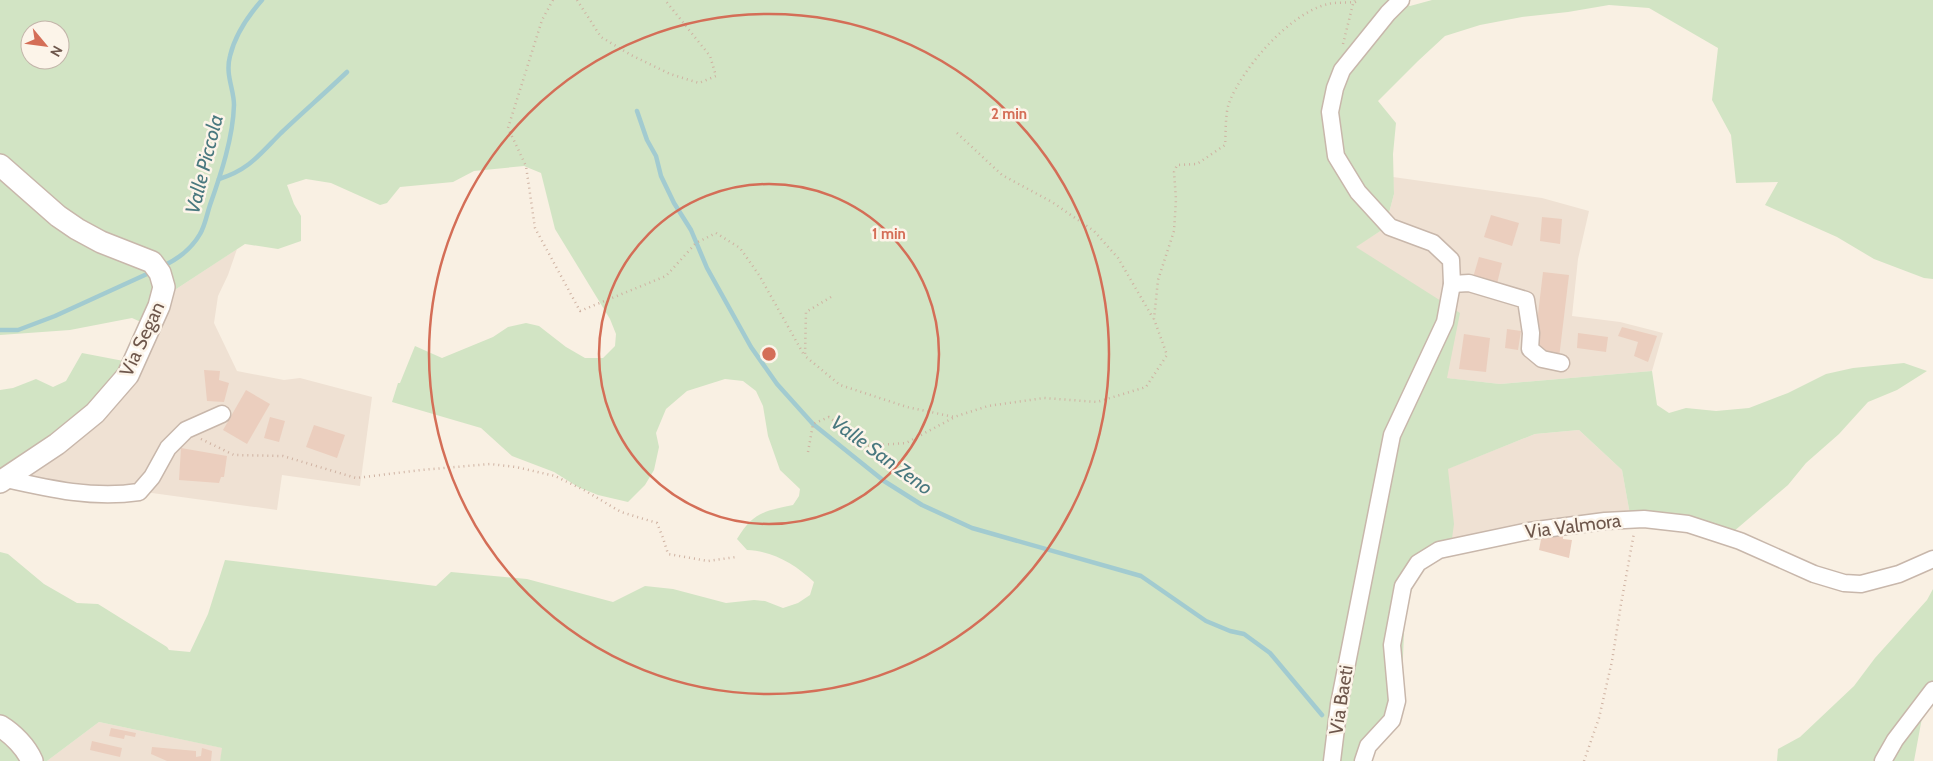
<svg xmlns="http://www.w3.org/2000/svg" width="1933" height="761" font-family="Cabin,sans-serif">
<rect width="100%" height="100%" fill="#f9f0e3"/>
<!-- residential -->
<g fill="#efe1d3">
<polygon points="1393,177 1542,198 1589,211 1578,259 1572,316 1620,322 1663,333 1652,371 1500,384 1446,378 1355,247 1385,228 1394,194"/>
<polygon points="237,249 228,275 218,296 214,323 237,371 284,380 300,378 372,397 360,486 282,475 277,510 79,483 13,477 99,408 164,297"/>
<polygon points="1579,430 1622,470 1631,520 1450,553 1447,469 1535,434"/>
<polygon points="99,722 223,748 220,761 47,761"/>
</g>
<!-- green -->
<g fill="#d2e4c4" fill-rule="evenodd">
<path d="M0 0H1400L1410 6 1432 0H1933V279L1924 278 1874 259 1837 237 1765 205 1778 182 1736 183 1731 135 1712 100 1718 48 1649 8 1609 5 1568 12 1522 17 1480 25 1445 36 1418 61 1378 101 1396 123 1393 154 1394 194 1385 228 1356 247 1460 313 1447 378 1500 384 1652 371 1657 405 1669 413 1686 408 1716 411 1749 408 1788 393 1826 374 1853 368 1904 363 1927 371 1897 390 1868 402 1839 434 1806 463 1788 485 1726 538 1631 520 1622 470 1579 430 1535 434 1448 469 1454 524 1450 553 1420 567 1405 609 1402 680 1368 761H220L222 748 99 722 47 761H0V552L8 554 44 584 77 603 98 604 167 647 169 650 190 652 208 614 225 560 436 586 451 572 527 579 613 602 645 586 673 589 726 603 754 600 765 601 783 608 798 603 810 595 814 582C795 564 773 551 747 550L737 539C753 512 765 511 793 505L799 496 800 489 780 470 768 436 763 406 756 391 743 381 725 379 687 391 666 409 656 433 659 447 654 470 645 485 628 502 598 495 578 487 554 472 512 456 481 428 392 402 398 383H400L415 346 442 358 493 337 508 327 526 323 539 326 566 347 585 358H603L615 346 616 334 610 319 555 229 541 173 524 166 474 171 453 182 400 187 387 203 380 205 331 183 306 179 287 185 294 204 301 216V241L278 249 245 244 164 297 152 327 132 318 70 330 0 335ZM30 30H60V60H30Z"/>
<polygon points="82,353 134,363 99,408 0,485 0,390 13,388 36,379 53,387 66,381"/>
<polygon points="1933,589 1933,691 1926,696 1914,761 1777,761 1778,749 1800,737 1854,686 1875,658 1927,600"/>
</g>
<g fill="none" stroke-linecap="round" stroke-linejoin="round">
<!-- stream -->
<g stroke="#a2cbd0" stroke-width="4.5">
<polyline points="637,111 647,140 656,156 661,176 674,203 691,230 707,268 751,347 777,384 813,424 884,481 922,505 972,528 1141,576 1206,621 1230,631 1244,634 1270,653 1322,715"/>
<path d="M219 179C249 170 260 154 281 133 302 113 325 93 347 72"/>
<path d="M163 266C178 259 192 248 200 234 205 226 207 214 210 205 221 174 233 138 234 105 234 89 225 75 230 56 235 35 248 16 262 0"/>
<polyline points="0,330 18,330 55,316 147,274"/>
</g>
</g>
<!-- building -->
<g fill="#ebcebe">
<polygon points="1491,215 1519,223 1512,246 1484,237"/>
<polygon points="1542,217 1562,219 1560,244 1540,241"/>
<polygon points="1479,257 1502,263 1496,288 1472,281"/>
<polygon points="1543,272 1569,275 1559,358 1544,356 1545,349 1534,348"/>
<polygon points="1622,327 1657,336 1648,362 1634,356 1638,342 1618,336"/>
<polygon points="1507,329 1521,331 1518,350 1505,348"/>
<polygon points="1578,333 1608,337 1606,352 1577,348"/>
<polygon points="1464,334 1490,338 1486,372 1459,369"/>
<polygon points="204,370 220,371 219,380 229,383 224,402 207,401"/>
<polygon points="246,390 270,404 247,444 223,430"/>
<polygon points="270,417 285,421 279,442 264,438"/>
<polygon points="314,425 345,435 337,458 306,447"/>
<polygon points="181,448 227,456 224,477 221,477 219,483 179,480"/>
<polygon points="1542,534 1563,535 1563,539 1572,540 1569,558 1539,550"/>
<polygon points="111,728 136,733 135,737 125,735 124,739 109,736"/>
<polygon points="92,741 122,748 120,757 90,750"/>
<polygon points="152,747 196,751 196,757 201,756 202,748 212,751 211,761 167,761 151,754"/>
</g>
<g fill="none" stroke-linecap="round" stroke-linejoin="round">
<defs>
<g id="minor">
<polyline points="1452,284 1469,283 1526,300 1531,333 1530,349 1542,359 1561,363"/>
<path d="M6 479C50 489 94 499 139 492L152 477 168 448 186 430 222 414"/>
<polyline points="1332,761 1339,704 1392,435 1445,322 1452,284 1451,260 1433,243 1390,227 1358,192 1336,156 1330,112 1335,88 1342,70 1388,13 1401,0"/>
<polyline points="1363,761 1368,746 1392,720 1397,701 1392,645 1403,586 1418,563 1439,550 1529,531 1605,521 1644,519 1688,524 1740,541 1814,574 1844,583 1861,584 1899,574 1933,559"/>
<polyline points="1883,761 1895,740 1933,690"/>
</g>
<g id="tertiary">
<polyline points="0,165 58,216 77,229 101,242 152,262 160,273 164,287 159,306 128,375 95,413 57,444 0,482"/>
<path d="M0 726C13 734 26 747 32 761"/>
</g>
</defs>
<!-- minor casing -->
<use href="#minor" stroke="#c8b7ab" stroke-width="19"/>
<!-- tertiary casing -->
<use href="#tertiary" stroke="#c8b7ab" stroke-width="24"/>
<!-- path -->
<g stroke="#cfb2a2" stroke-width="2.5" stroke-dasharray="1 4" stroke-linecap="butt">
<polyline points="553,0 542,20 508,128 526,166 535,228 580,311 666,276 696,243 716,233 740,248 759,275 804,355"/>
<polyline points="577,0 601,37 631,55 670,74 699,83 716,76 710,56 665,0"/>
<polyline points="1343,44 1354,0"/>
<polyline points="957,133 1002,175 1052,202 1094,231 1118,258 1153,318"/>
<path d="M831 297 806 312 805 356 840 385 907 407 954 417 988 406 1044 398 1097 402 1146 387 1167 355 1154 319 1158 280 1174 231 1176 199 1174 172 1177 165 1197 164 1225 145C1226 132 1225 115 1229 103 1243 67 1290 13 1328 4 1336 2 1346 3 1355 2L1358 0"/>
<polyline points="201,439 234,455 283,456 356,478 421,470 490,464 516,467 555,476 584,490 621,512 657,523 663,538 668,554 708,561 736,557"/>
<polyline points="808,452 813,424 829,417 866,446 906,443 953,418"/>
<polyline points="1584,761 1599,718 1612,661 1621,604 1634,533"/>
</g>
<!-- minor -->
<use href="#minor" stroke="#fff" stroke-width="16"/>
<!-- tertiary -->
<use href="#tertiary" stroke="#fff" stroke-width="21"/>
</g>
<!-- distance rings -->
<g fill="none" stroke="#d46e57" stroke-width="2.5">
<circle cx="769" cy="354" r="170"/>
<circle cx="769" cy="354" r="340"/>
</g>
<g text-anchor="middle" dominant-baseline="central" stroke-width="5" stroke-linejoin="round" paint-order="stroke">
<!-- street labels -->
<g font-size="19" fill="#6e574c" stroke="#fcf4e9">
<text transform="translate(142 339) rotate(-65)">Via Segan</text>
<text transform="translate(1573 526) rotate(-7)">Via Valmora</text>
<text transform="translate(1341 700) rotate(-81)">Via Baeti</text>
</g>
<!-- water labels -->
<g font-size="20" font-style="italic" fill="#49787f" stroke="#fcf4e9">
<text transform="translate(204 164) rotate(-76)">Valle Piccola</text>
<text transform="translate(882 455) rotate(36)">Valle San Zeno</text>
</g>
</g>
<circle cx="769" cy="354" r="8" fill="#d46e57" stroke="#fcf4e9" stroke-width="2.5"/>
<g font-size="15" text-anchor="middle" font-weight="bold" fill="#d46e57" stroke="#fcf4e9" stroke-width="5" stroke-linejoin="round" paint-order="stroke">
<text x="1009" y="119">2 min</text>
<text x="889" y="239">1 min</text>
</g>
<!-- north arrow -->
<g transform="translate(45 45) rotate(119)"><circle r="24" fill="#fcf4e9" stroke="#c3b5aa"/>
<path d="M0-4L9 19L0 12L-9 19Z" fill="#d46e57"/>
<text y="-8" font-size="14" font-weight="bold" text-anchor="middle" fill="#6e574c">N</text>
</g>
</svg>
